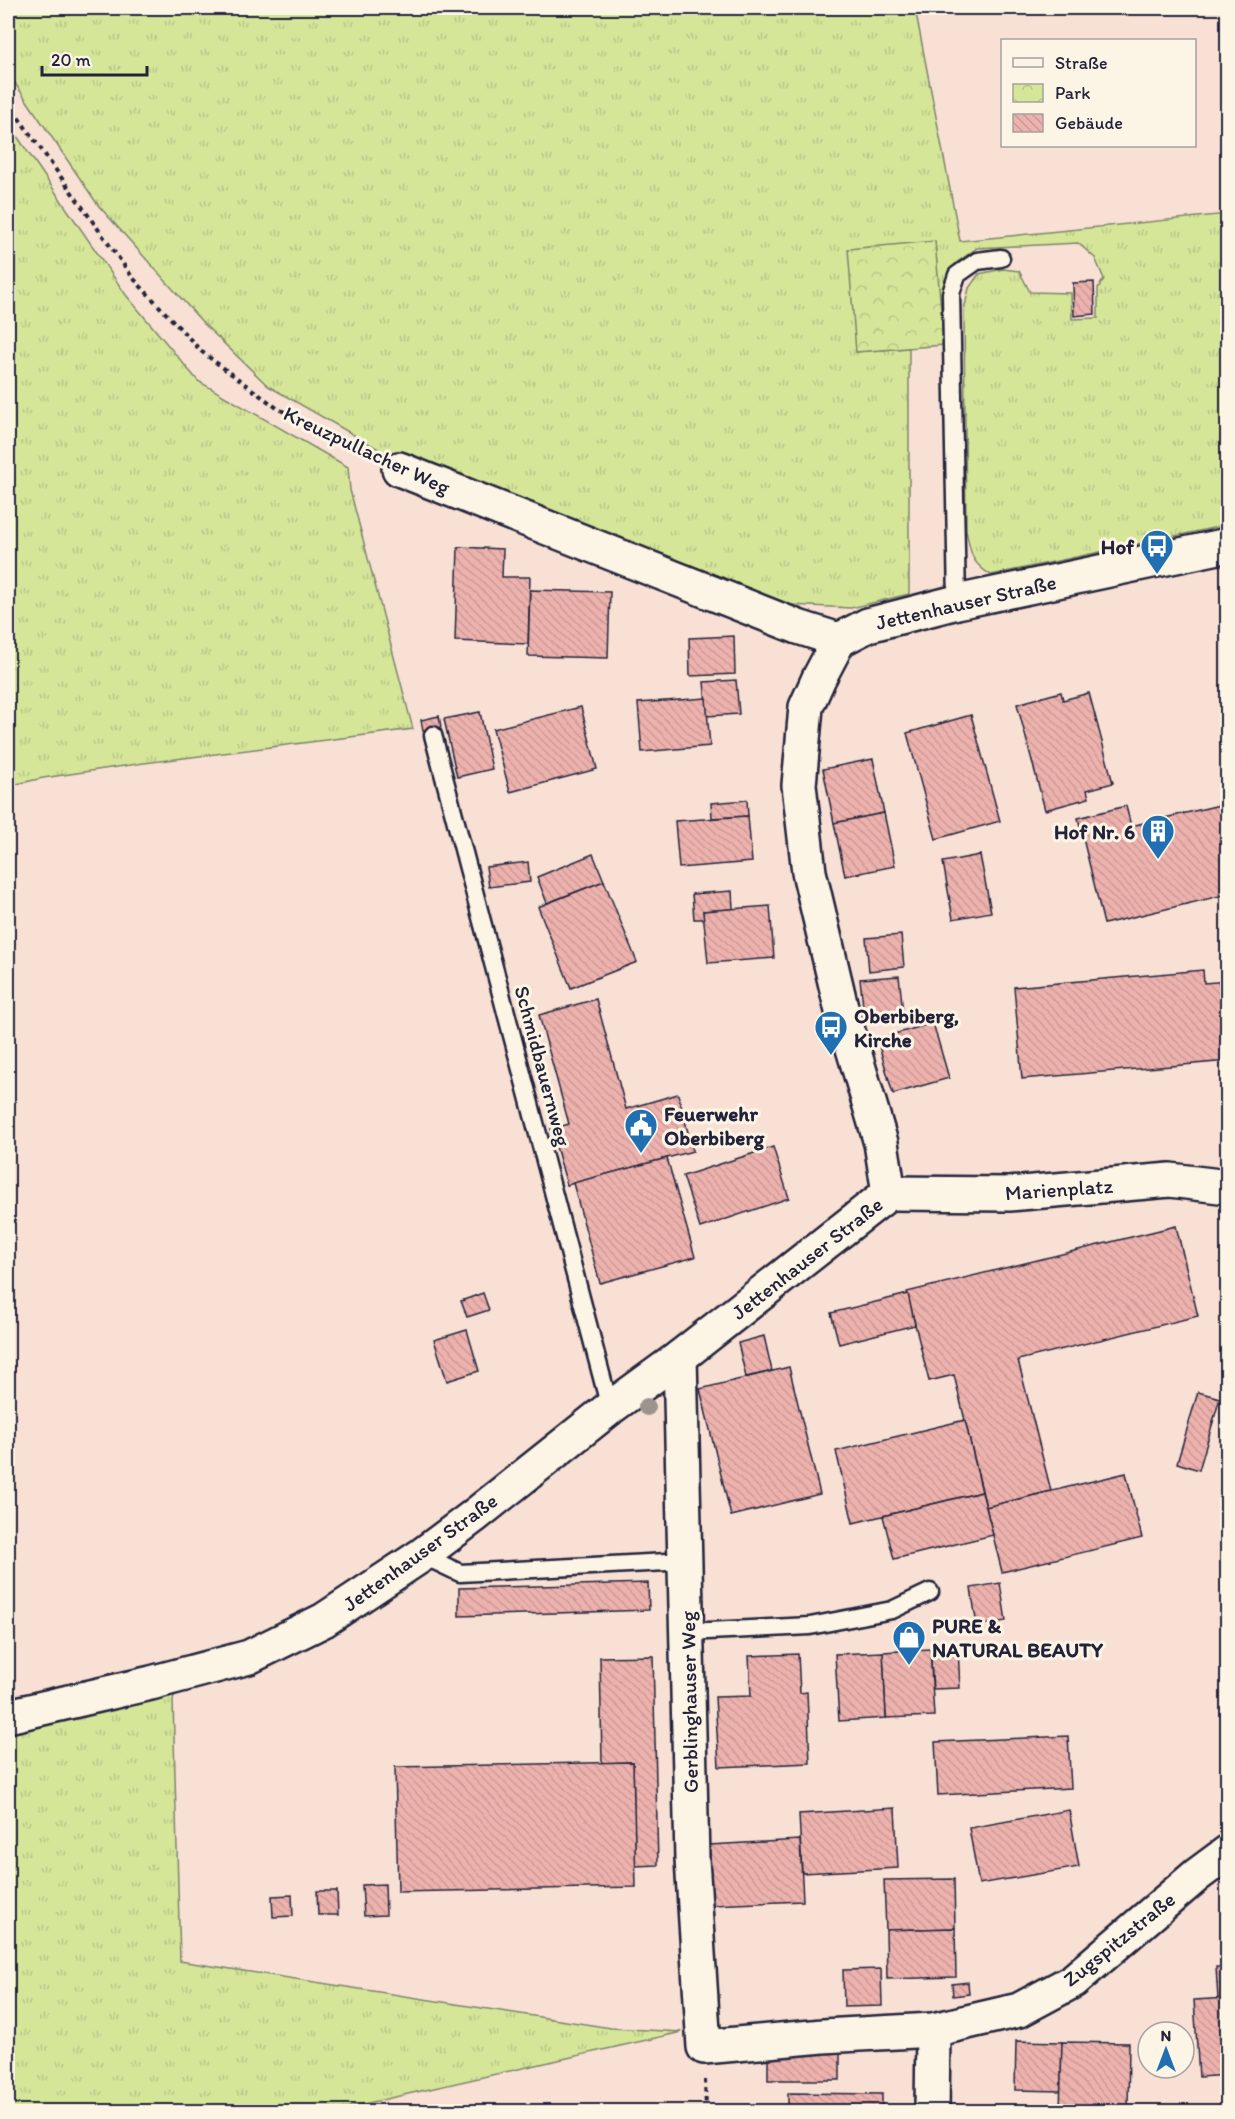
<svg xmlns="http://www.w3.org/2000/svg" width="1235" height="2119" font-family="Itim,sans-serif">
<defs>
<pattern id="grass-tufts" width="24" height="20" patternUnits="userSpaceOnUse" patternTransform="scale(1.5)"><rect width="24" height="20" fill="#d6e699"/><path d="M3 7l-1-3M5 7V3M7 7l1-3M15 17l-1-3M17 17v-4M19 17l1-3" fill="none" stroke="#b7c585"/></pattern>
<pattern id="park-crowns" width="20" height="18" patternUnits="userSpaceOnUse" patternTransform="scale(1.5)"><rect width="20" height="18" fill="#d6e699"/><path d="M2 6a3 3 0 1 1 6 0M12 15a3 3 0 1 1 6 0" fill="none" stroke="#b7c585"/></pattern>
<pattern id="building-back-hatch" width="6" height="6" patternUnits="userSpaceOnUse" patternTransform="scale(1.5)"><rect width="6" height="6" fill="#edb2ad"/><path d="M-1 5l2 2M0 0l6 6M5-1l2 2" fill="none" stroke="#cb9996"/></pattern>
</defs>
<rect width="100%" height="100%" fill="#f8e1d4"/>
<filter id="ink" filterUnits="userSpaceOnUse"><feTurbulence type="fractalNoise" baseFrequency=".0167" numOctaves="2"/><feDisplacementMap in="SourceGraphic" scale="12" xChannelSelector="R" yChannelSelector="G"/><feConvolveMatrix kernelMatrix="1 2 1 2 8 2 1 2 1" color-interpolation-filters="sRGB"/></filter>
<g filter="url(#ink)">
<!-- grass -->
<g fill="url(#grass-tufts)" stroke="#7c846a" stroke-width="1.5">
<path d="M8 8H915L960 241 1227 214V525L991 575C970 562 971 553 966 530L964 310 969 288 979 274 1003 269 1019 271 1030 292 1071 293 1072 319 1098 318V288L1104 279 1095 258 1078 243 977 248 956 263 949 274 945 286 944 303 940 305 935 242 856 352 909 348V594L851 608 769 604 401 462 268 386 204 324 98 205 8 73Z"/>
<polygon points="8,123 126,295 198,381 348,467 350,490 413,729 144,763 43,778 8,786"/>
<polygon points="180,1665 173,1701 180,1961 611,2028 682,2032 333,2111 8,2111 8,1703"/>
</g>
<!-- park -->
<polygon fill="url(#park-crowns)" stroke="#7c846a" stroke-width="1.5" points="935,241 944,345 856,352 848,249"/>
<!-- building -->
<g fill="url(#building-back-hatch)" stroke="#22223b" stroke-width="1.5">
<polygon points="1094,282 1095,314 1074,316 1073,283"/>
<polygon points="458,547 503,549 502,577 530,577 528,644 455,641"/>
<polygon points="530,590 610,592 608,658 528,656"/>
<polygon points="734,636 735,674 690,676 689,638"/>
<polygon points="736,680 739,714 707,716 704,682"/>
<polygon points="1061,692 1063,700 1089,693 1113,783 1087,790 1089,798 1045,810 1017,704"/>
<polygon points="706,698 710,746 642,752 638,703"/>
<polygon points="581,707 597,769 510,792 493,729"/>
<polygon points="480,712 492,769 457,777 444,719"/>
<polygon points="971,715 1000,821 936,839 907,733"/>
<polygon points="439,716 441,727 423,731 421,720"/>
<polygon points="873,759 884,813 834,823 823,769"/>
<polygon points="747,800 748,816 712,818 711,803"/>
<polygon points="1228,803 1228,894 1104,924 1078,818 1126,806 1131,826"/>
<polygon points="884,813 895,866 845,876 834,823"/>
<polygon points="748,816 752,862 679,868 675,821"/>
<polygon points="593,854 604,881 547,903 537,877"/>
<polygon points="980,855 991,912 953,919 943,862"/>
<polygon points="528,862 530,882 489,887 486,867"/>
<polygon points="604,881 637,962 571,988 538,907"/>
<polygon points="732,891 733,909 703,911 704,919 694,919 692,894"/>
<polygon points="770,906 774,958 708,963 703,911"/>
<polygon points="901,935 904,967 869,971 866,938"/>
<polygon points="1203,970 1204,983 1228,981 1228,1061 1022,1079 1014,987"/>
<polygon points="899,976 903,1012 864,1015 860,979"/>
<polygon points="596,999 626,1109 678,1094 693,1151 567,1185 551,1129 569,1124 539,1015"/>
<polygon points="933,1023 949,1078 893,1094 877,1039"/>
<polygon points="773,1147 789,1198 700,1228 683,1176"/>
<polygon points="667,1158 695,1257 600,1283 573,1183"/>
<polygon points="1176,1226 1198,1316 1018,1360 1051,1491 986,1507 954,1375 929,1381 907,1292"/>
<polygon points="483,1293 489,1310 467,1317 461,1301"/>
<polygon points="908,1294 915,1325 839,1344 831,1313"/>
<polygon points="467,1330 479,1371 447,1381 434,1340"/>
<polygon points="764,1336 772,1371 746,1377 738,1343"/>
<polygon points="789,1367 820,1494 731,1516 700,1389"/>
<polygon points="1198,1392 1220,1398 1199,1470 1177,1463"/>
<polygon points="965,1420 982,1492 853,1523 836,1451"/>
<polygon points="1126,1473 1142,1538 1002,1572 986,1507"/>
<polygon points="982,1492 993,1535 894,1559 883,1516"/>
<polygon points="648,1583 649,1610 459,1616 459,1588"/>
<polygon points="1000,1583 1006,1621 977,1626 971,1588"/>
<polygon points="1228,1612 1228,1645 1220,1614"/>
<polygon points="958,1648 960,1688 933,1689 930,1649"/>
<polygon points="930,1649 934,1716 886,1718 883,1652"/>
<polygon points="883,1652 886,1718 839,1721 835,1654"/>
<polygon points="798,1654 800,1693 807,1692 810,1763 719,1767 715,1697 751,1696 749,1656"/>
<polygon points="653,1656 658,1865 635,1866 633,1762 602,1763 600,1657"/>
<polygon points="1068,1736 1071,1788 938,1795 935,1742"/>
<polygon points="633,1762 636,1887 398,1892 395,1767"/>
<polygon points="895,1808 898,1868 802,1873 799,1814"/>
<polygon points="1069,1810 1079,1867 979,1884 969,1828"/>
<polygon points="800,1840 803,1901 712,1905 709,1845"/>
<polygon points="954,1879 955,1928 886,1930 884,1880"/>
<polygon points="385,1884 386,1915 364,1916 362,1885"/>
<polygon points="317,1891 337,1891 338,1915 318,1915"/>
<polygon points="292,1895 293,1916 273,1917 272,1896"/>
<polygon points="955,1928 956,1977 887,1979 886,1930"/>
<polygon points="1216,1967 1228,1967 1228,1998 1218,1999"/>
<polygon points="881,1969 882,2006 844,2007 843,1970"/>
<polygon points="968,1982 969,1994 953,1996 952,1984"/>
<polygon points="1228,1998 1228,2075 1199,2077 1194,2000"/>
<polygon points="1016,2041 1062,2042 1061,2091 1015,2090"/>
<polygon points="1062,2042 1129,2043 1128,2112 1060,2111"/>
<rect x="768" y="2052" width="72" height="28"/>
<polygon points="788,2093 882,2094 882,2112 788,2112"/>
</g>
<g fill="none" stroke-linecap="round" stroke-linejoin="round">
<defs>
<g id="service">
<polyline points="957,602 951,293 957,275 977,261 1001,258"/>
<polyline points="433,735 610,1408"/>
<polyline points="422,1555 460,1573 686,1561"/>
<polyline points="687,1632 810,1626 892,1610 930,1592"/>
</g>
<g id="minor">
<polyline points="399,469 798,627 839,640"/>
<polyline points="889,1193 881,1143 842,1011 809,872 799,785 806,707 819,678 839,640 868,625 957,602 1228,545"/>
<polyline points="889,1193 1009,1194 1170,1180 1228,1187"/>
<polyline points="680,1357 692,1859 704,2047 823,2036 933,2030 1019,2010 1073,1981 1197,1875 1228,1852"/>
<polyline points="8,1716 151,1683 249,1657 324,1620 422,1555 474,1516 610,1408 680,1357 889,1193"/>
<polyline points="932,2112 933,2030"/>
</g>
</defs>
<!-- service casing -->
<use href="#service" stroke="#22223b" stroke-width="21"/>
<!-- minor casing -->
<use href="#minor" stroke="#22223b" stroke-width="38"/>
<!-- path -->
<g stroke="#22223b" stroke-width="4" stroke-dasharray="4.5 4.5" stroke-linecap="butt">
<polyline points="8,103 133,278 202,352 277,408 368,455"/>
<polyline points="705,2080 706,2112"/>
</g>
<!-- service -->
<use href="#service" stroke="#fcf5e5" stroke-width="16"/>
<!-- minor -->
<use href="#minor" stroke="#fcf5e5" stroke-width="33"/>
</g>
<!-- trees -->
<circle fill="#9b938c" cx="647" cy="1407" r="9"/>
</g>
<!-- icons -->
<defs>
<symbol id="bus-pin" viewBox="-11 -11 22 30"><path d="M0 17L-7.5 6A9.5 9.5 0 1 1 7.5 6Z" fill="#1f6fb2" stroke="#fcf5e5"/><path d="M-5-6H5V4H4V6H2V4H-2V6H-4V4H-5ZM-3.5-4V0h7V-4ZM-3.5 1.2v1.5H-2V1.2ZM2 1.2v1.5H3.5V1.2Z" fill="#fff"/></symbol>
<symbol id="building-pin" viewBox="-11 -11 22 30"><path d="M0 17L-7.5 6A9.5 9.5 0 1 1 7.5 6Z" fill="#1f6fb2" stroke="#fcf5e5"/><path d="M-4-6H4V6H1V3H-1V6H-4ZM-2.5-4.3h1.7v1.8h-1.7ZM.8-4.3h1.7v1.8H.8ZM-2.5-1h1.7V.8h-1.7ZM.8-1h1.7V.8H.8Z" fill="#fff"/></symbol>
<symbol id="civic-pin" viewBox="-11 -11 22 30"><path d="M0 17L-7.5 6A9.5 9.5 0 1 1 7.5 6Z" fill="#1f6fb2" stroke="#fcf5e5"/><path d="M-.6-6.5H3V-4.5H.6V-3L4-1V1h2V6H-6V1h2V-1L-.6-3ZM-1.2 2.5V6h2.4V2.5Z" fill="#fff"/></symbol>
<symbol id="shop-pin" viewBox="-11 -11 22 30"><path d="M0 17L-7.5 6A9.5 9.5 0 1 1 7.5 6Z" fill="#1f6fb2" stroke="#fcf5e5"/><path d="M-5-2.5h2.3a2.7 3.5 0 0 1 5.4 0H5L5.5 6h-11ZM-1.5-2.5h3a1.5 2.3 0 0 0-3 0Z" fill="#fff"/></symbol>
</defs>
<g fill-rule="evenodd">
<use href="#bus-pin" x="1138" y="527" width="38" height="52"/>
<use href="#building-pin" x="1139" y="812" width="38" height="52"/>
<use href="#bus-pin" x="812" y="1008" width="38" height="52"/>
<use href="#civic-pin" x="622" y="1106" width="38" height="52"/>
<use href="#shop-pin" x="890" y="1618" width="38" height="52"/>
</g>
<g text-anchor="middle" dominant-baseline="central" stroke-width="6" stroke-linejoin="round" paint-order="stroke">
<!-- street labels -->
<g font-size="21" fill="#22223b" stroke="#fcf5e5">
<text transform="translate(367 450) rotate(25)">Kreuzpullacher Weg</text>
<text transform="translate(966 602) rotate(-13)">Jettenhauser Straße</text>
<text transform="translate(543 1066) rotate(75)">Schmidbauernweg</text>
<text transform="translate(1059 1189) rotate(-4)">Marienplatz</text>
<text transform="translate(807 1258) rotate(-38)">Jettenhauser Straße</text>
<text transform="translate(420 1552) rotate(-36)">Jettenhauser Straße</text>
<text transform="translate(689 1702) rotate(-91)">Gerblinghauser Weg</text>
<text transform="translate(1119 1939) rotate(-39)">Zugspitzstraße</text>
</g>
<!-- poi labels -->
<g font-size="21" font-weight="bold" fill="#22223b" stroke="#fcf5e5" text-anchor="start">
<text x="1134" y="546" text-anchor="end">Hof</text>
<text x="1135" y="831" text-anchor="end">Hof Nr. 6</text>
<text x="854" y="1015">Oberbiberg,<tspan x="854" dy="24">Kirche</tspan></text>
<text x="664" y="1113">Feuerwehr<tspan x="664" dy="24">Oberbiberg</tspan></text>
<text x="932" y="1625">PURE &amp;<tspan x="932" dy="24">NATURAL BEAUTY</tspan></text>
</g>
</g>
<!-- margin -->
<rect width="1235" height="2119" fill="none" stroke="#fcf5e5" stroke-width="30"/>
<rect x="15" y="15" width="1205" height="2089" fill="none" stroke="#22223b" stroke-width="2" filter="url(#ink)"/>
<!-- legend -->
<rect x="1001" y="39" width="195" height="108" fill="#fcf5e5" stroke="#a5a1a1" stroke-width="1.5"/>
<rect x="1013" y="58" width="30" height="9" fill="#fcf5e5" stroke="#a5a1a1" stroke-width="1.5"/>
<text x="1055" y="69" font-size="18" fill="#22223b">Straße</text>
<rect x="1013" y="84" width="30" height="18" fill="url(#park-crowns)" stroke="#a5a1a1" stroke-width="1.5"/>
<text x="1055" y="99" font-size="18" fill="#22223b">Park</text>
<rect x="1013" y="114" width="30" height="18" fill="url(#building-back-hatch)" stroke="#a5a1a1" stroke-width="1.5"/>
<text x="1055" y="129" font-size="18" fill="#22223b">Gebäude</text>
<!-- north arrow -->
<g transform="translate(1166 2050)"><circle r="28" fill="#fcf5e5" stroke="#a5a1a1" stroke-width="1.5"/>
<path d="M0-4.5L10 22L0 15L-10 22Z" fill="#1f6fb2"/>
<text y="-9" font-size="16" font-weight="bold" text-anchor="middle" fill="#22223b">N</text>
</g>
<!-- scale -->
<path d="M42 66v9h105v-9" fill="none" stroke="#22223b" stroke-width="3"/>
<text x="51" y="66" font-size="18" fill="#22223b" stroke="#fcf5e5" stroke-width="4.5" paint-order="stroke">20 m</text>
</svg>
